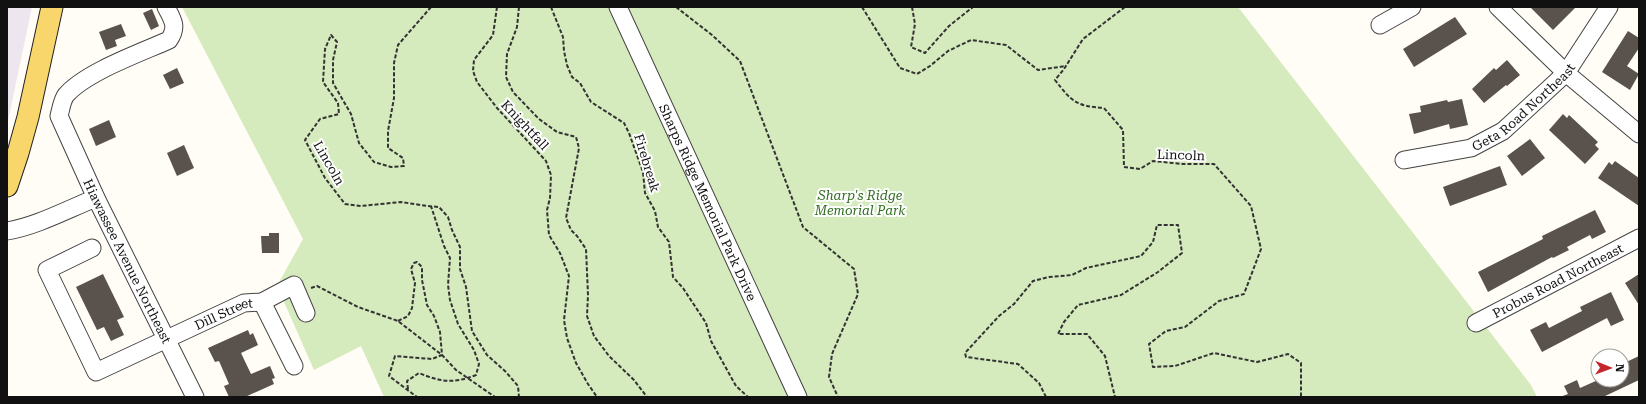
<svg xmlns="http://www.w3.org/2000/svg" width="1646" height="404" font-family="'Roboto Serif',serif">
<rect width="100%" height="100%" fill="#fffdf5"/>
<!-- industrial -->
<polygon fill="#eee6ef" points="7,7 32,7 7,126"/>
<!-- green -->
<polygon fill="#d5ebbd" points="182,7 1238,7 1531,385 1537,397 384,397 361,346 314,370 277,286 303,239"/>
<!-- building -->
<g fill="#5a524d">
<polygon points="1530,7 1576,7 1553,30"/>
<polygon points="152,9 159,26 151,30 143,13"/>
<polygon points="1455,17 1467,34 1414,67 1403,49"/>
<polygon points="121,24 126,36 115,40 117,46 106,50 99,32"/>
<polygon points="1628,31 1639,38 1639,48 1627,66 1639,74 1630,90 1602,72"/>
<polygon points="1507,60 1520,75 1507,86 1506,85 1484,103 1472,89 1494,68 1496,70"/>
<polygon points="177,68 184,83 170,89 163,75"/>
<polygon points="1462,99 1468,125 1450,129 1449,124 1414,134 1409,114 1421,112 1420,106 1447,100 1448,102"/>
<polygon points="1563,114 1567,118 1569,115 1598,142 1595,145 1599,149 1585,164 1549,130"/>
<polygon points="109,120 116,137 96,146 89,129"/>
<polygon points="1530,139 1545,158 1522,176 1507,156"/>
<polygon points="184,145 194,168 177,176 167,153"/>
<polygon points="1615,161 1639,178 1639,206 1598,178 1609,162 1612,165"/>
<polygon points="1500,166 1507,185 1450,206 1443,187"/>
<polygon points="1595,210 1606,232 1592,239 1590,235 1567,247 1569,250 1553,258 1552,257 1488,292 1478,272 1543,239 1542,236"/>
<polygon points="269,233 279,233 279,253 262,253 261,236 269,236"/>
<polygon points="103,274 124,317 117,320 124,335 111,341 104,327 97,330 76,287"/>
<polygon points="1639,274 1639,305 1625,283"/>
<polygon points="1611,292 1624,320 1611,326 1607,318 1542,352 1530,330 1546,322 1549,328 1582,311 1580,307"/>
<polygon points="248,330 250,335 253,333 258,345 241,353 251,374 270,366 275,378 272,379 274,384 245,397 229,397 224,386 229,384 219,361 215,362 208,348"/>
<polygon points="1639,356 1639,380 1603,397 1560,397 1568,394 1564,386 1577,380 1580,388 1598,380 1622,380 1622,364"/>
</g>
<g fill="none" stroke-linecap="round" stroke-linejoin="round">
<defs>
<g id="minor">
<path id="s1" d="M166 7C173 20 178 27 169 40 140 53 86 72 66 95 62 100 61 109 59 116L96 198 195 397"/>
<path id="s2" d="M618 7 798 397"/>
<polyline points="1498,7 1566,73 1639,134"/>
<polyline points="1380,25 1412,7"/>
<path id="s3" d="M1404 160 1471 148 1503 131 1566 73 1609 7"/>
<path d="M7 231C37 226 68 209 96 198"/>
<path id="s4" d="M92 248 47 270 96 372 244 303 262 302 294 285 306 313"/>
<polyline points="262,302 294,366"/>
<path id="s5" d="M1476 323 1639 238"/>
</g>
<polyline id="major" points="7,186 18,153 28,117 52,7"/>
</defs>
<!-- minor casing -->
<use href="#minor" stroke="#444" stroke-width="19"/>
<!-- major casing -->
<use href="#major" stroke="#222" stroke-width="23"/>
<!-- path -->
<g stroke="#333" stroke-width="2" stroke-dasharray="4 2" stroke-linecap="butt">
<polyline points="431,7 398,45 394,63 394,98 388,131 388,148 403,158 404,166 391,167 374,162 359,143 351,114 333,83 333,60 337,42 331,35 325,49 323,82 338,103 339,114 320,119 305,140 325,178 345,204 361,206 401,202 427,206 439,207 448,217 452,230 460,247 460,269 466,287 472,331 487,355 506,372 518,386 519,397"/>
<polyline points="497,7 493,35 474,60 473,71 477,82 497,108 546,161 551,175 550,198 547,210 549,235 560,253 569,276 564,320 567,338 576,363 588,384 597,397"/>
<polyline points="519,7 517,27 507,54 506,77 513,92 539,119 557,132 576,137 579,148 566,218 571,230 577,236 586,249 588,295 587,316 594,336 609,356 634,380 647,397"/>
<polyline points="551,7 563,37 564,51 567,65 572,77 580,83 591,102 624,123 629,133 643,172 645,193 655,211 658,227 669,242 673,277 683,288 706,323 711,341 736,386 748,397"/>
<polyline points="676,7 712,35 740,61 803,227 854,269 858,294 832,354 829,377 838,397"/>
<polyline points="862,7 900,68 917,74 930,66 948,51 971,40 1006,45 1038,70 1066,66"/>
<polyline points="912,7 915,24 911,47 925,53 949,26 973,7"/>
<path d="M1125 7 1083 39 1064 69 1055 80C1072 102 1076 106 1104 108L1123 130 1124 167 1140 169 1153 161 1183 164H1214L1251 206 1261 249 1244 294 1219 301 1185 327 1166 331 1149 344 1153 367 1175 366 1214 353 1257 362 1288 354 1301 363V397"/>
<polyline points="311,288 317,286 358,307 398,321 442,355 456,370 495,397"/>
<polyline points="398,321 408,316 412,308 415,283 411,269 414,263 417,262 422,267 422,280 427,305 434,316 440,332 442,355 432,359 395,356 389,376 417,397"/>
<path d="M408 389 407 381 419 373C441 382 453 384 476 375L479 364 474 350 458 324 450 300 448 285 450 258 444 246 431 206"/>
<polyline points="1046,397 1039,383 1018,364 966,357 965,353 999,316 1014,304 1033,281 1049,277 1072,275 1086,268 1141,256 1153,242 1157,225 1178,225 1182,253 1158,272 1121,295 1078,305 1064,322 1058,334 1087,334 1105,356 1115,397"/>
</g>
<!-- minor -->
<use href="#minor" stroke="#fff" stroke-width="17"/>
<!-- major -->
<use href="#major" stroke="#f9d66b" stroke-width="21"/>
</g>
<g text-anchor="middle" dominant-baseline="central" stroke-width="4" stroke-linejoin="round" paint-order="stroke">
<!-- street labels -->
<g font-size="13" fill="#111" stroke="#fff">
<text stroke="none"><textPath href="#s3" startOffset="135">Geta Road Northeast</textPath></text>
<text transform="translate(525 125) rotate(47)">Knightfall</text>
<text transform="translate(1181 155) rotate(2)">Lincoln</text>
<text transform="translate(329 163) rotate(60)">Lincoln</text>
<text transform="translate(647 163) rotate(73)">Firebreak</text>
<text stroke="none"><textPath href="#s2" startOffset="215">Sharps Ridge Memorial Park Drive</textPath></text>
<text stroke="none"><textPath href="#s1" startOffset="336">Hiawassee Avenue Northeast</textPath></text>
<text stroke="none"><textPath href="#s5" startOffset="92">Probus Road Northeast</textPath></text>
<text stroke="none"><textPath href="#s4" startOffset="304">Dill Street</textPath></text>
</g>
<!-- park labels -->
<g font-size="13" font-style="italic" fill="#2f6b1f" stroke="#fff">
<text x="860" y="195">Sharp's Ridge<tspan x="860" dy="15">Memorial Park</tspan></text>
</g>
</g>
<!-- border -->
<rect width="1646" height="404" fill="none" stroke="#111111" stroke-width="16"/>
<!-- north arrow -->
<g transform="translate(1610 368) rotate(91)"><circle r="19" fill="#ffffff" stroke="#a0a0a0"/>
<path d="M0-3L7 15L0 10L-7 15Z" fill="#c4262e"/>
<text y="-6" font-size="11" font-weight="bold" text-anchor="middle" fill="#111111">N</text>
</g>
</svg>
